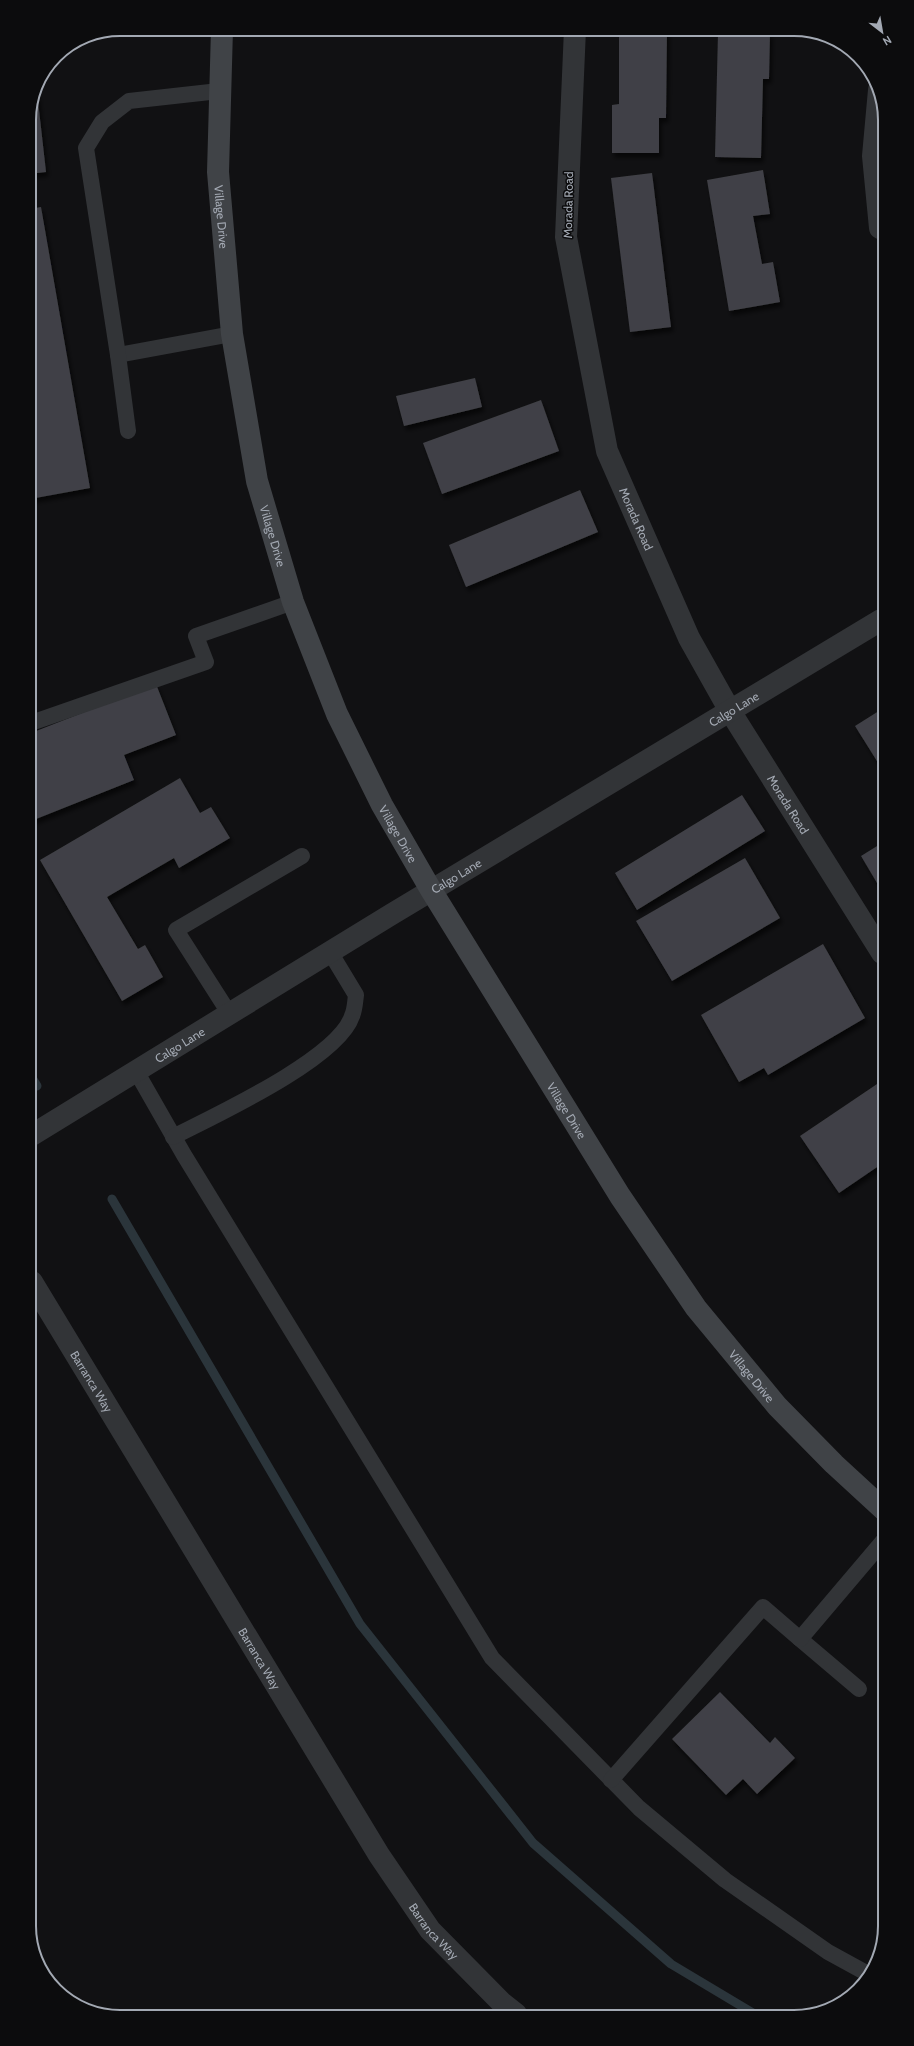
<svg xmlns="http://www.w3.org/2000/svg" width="914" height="2046" font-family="Cabin,sans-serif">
<defs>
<filter id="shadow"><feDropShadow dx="2.5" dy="4.5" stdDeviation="2" flood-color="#0009"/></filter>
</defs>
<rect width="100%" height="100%" fill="#111113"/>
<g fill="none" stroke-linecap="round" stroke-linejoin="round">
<!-- stream -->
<g stroke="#2b353b" stroke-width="9">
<polyline points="32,1078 37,1086"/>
<polyline points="112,1199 360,1624 533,1843 671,1964 753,2013"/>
</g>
</g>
<!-- building -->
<g fill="#404146" filter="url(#shadow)">
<polygon points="619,29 667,29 666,118 659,118 659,153 612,153 612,105 619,104"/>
<polygon points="718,33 770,33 769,79 763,79 761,158 715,157"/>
<polygon points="35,92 37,92 46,172 29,174 29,114"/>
<polygon points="763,170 770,214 753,216 762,264 773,262 780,302 729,311 707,180"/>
<polygon points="652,173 671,327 630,332 611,178"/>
<polygon points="41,207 90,488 30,499 29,209"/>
<polygon points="475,378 482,407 404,426 396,396"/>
<polygon points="541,400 559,451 442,494 423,443"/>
<polygon points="580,490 598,532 466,587 449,545"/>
<polygon points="156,684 176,735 124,755 134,780 31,821 31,733"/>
<polygon points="882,709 882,769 855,726"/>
<polygon points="180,778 200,813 211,807 230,838 179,868 174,858 107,897 138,949 145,945 163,977 122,1001 40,860"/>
<polygon points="742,795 765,831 637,910 615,873"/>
<polygon points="882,843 882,887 880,888 861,856"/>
<polygon points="745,858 780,918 672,981 636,921"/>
<polygon points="823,944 865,1018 768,1075 764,1068 739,1082 701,1015"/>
<polygon points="883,1080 883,1163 839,1193 800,1136"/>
<polygon points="720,1692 770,1743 775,1737 795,1758 757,1794 743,1779 726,1795 672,1739"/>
</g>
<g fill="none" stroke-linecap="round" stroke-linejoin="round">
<!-- lane -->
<g stroke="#323437" stroke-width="16">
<polyline points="118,355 232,334"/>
<polyline points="128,431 118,355 86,148 102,122 129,101 219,91"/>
<polyline points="31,723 206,662 196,636 293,602"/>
<polyline points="229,1013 176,930 302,856"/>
<polyline points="136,1071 184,1155 492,1658 639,1808 725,1880 828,1952 870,1975"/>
<path d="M173 1137C214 1116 338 1059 352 1016 355 1009 355 1002 356 995L330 952"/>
<polyline points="800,1639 859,1689"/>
<polyline points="611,1780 763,1607 800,1639 884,1540"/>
</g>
<!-- street -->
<g stroke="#323437" stroke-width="22">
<path id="s1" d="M575 29 566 237 607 451 689 638 730 711 882 953"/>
<polyline points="879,90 873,156 880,228"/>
<path id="s2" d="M32 1135 392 914 881 620"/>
<path id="s3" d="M32 1282 379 1855 430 1930 502 2003 516 2014"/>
</g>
<!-- secondary -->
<path stroke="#404347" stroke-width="22" id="s4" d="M222 29 218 172 232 334 257 481 293 602 337 714 382 805 431 890 620 1196 696 1308 777 1406 834 1464 884 1510"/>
</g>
<g text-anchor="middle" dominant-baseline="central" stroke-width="3" stroke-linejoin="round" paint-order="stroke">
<!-- street labels -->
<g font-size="12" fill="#a3a9b3" stroke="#0c0c0d">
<text transform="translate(568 205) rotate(-89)">Morada Road</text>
<text stroke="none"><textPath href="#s4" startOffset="188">Village Drive</textPath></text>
<text stroke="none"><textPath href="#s1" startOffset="500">Morada Road</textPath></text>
<text stroke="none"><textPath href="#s4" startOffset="512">Village Drive</textPath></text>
<text stroke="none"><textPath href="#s2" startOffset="821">Calgo Lane</textPath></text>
<text stroke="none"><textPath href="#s1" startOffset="824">Morada Road</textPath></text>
<text stroke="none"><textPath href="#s4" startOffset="836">Village Drive</textPath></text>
<text stroke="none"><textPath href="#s2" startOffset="497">Calgo Lane</textPath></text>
<text stroke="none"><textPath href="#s2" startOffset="173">Calgo Lane</textPath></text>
<text stroke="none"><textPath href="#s4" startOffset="1160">Village Drive</textPath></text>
<text stroke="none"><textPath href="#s4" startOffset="1484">Village Drive</textPath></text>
<text stroke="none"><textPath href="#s3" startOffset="116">Barranca Way</textPath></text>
<text stroke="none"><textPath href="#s3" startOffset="440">Barranca Way</textPath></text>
<text stroke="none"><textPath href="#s3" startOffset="764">Barranca Way</textPath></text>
</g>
</g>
<!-- crop -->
<path d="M0 0H914V2046H0ZM120 36H794A84 84 0 0 1 878 120V1926A84 84 0 0 1 794 2010H120A84 84 0 0 1 36 1926V120A84 84 0 0 1 120 36Z" fill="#0c0c0d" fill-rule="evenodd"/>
<path fill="none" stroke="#a3a9b3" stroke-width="2" d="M120 36H794A84 84 0 0 1 878 120V1926A84 84 0 0 1 794 2010H120A84 84 0 0 1 36 1926V120A84 84 0 0 1 120 36Z"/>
<!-- north arrow -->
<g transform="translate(882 32) rotate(149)" stroke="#0c0c0d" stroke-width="3" paint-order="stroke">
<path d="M0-3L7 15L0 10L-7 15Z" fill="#a3a9b3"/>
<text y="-6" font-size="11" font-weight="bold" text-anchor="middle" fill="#a3a9b3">N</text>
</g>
</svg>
